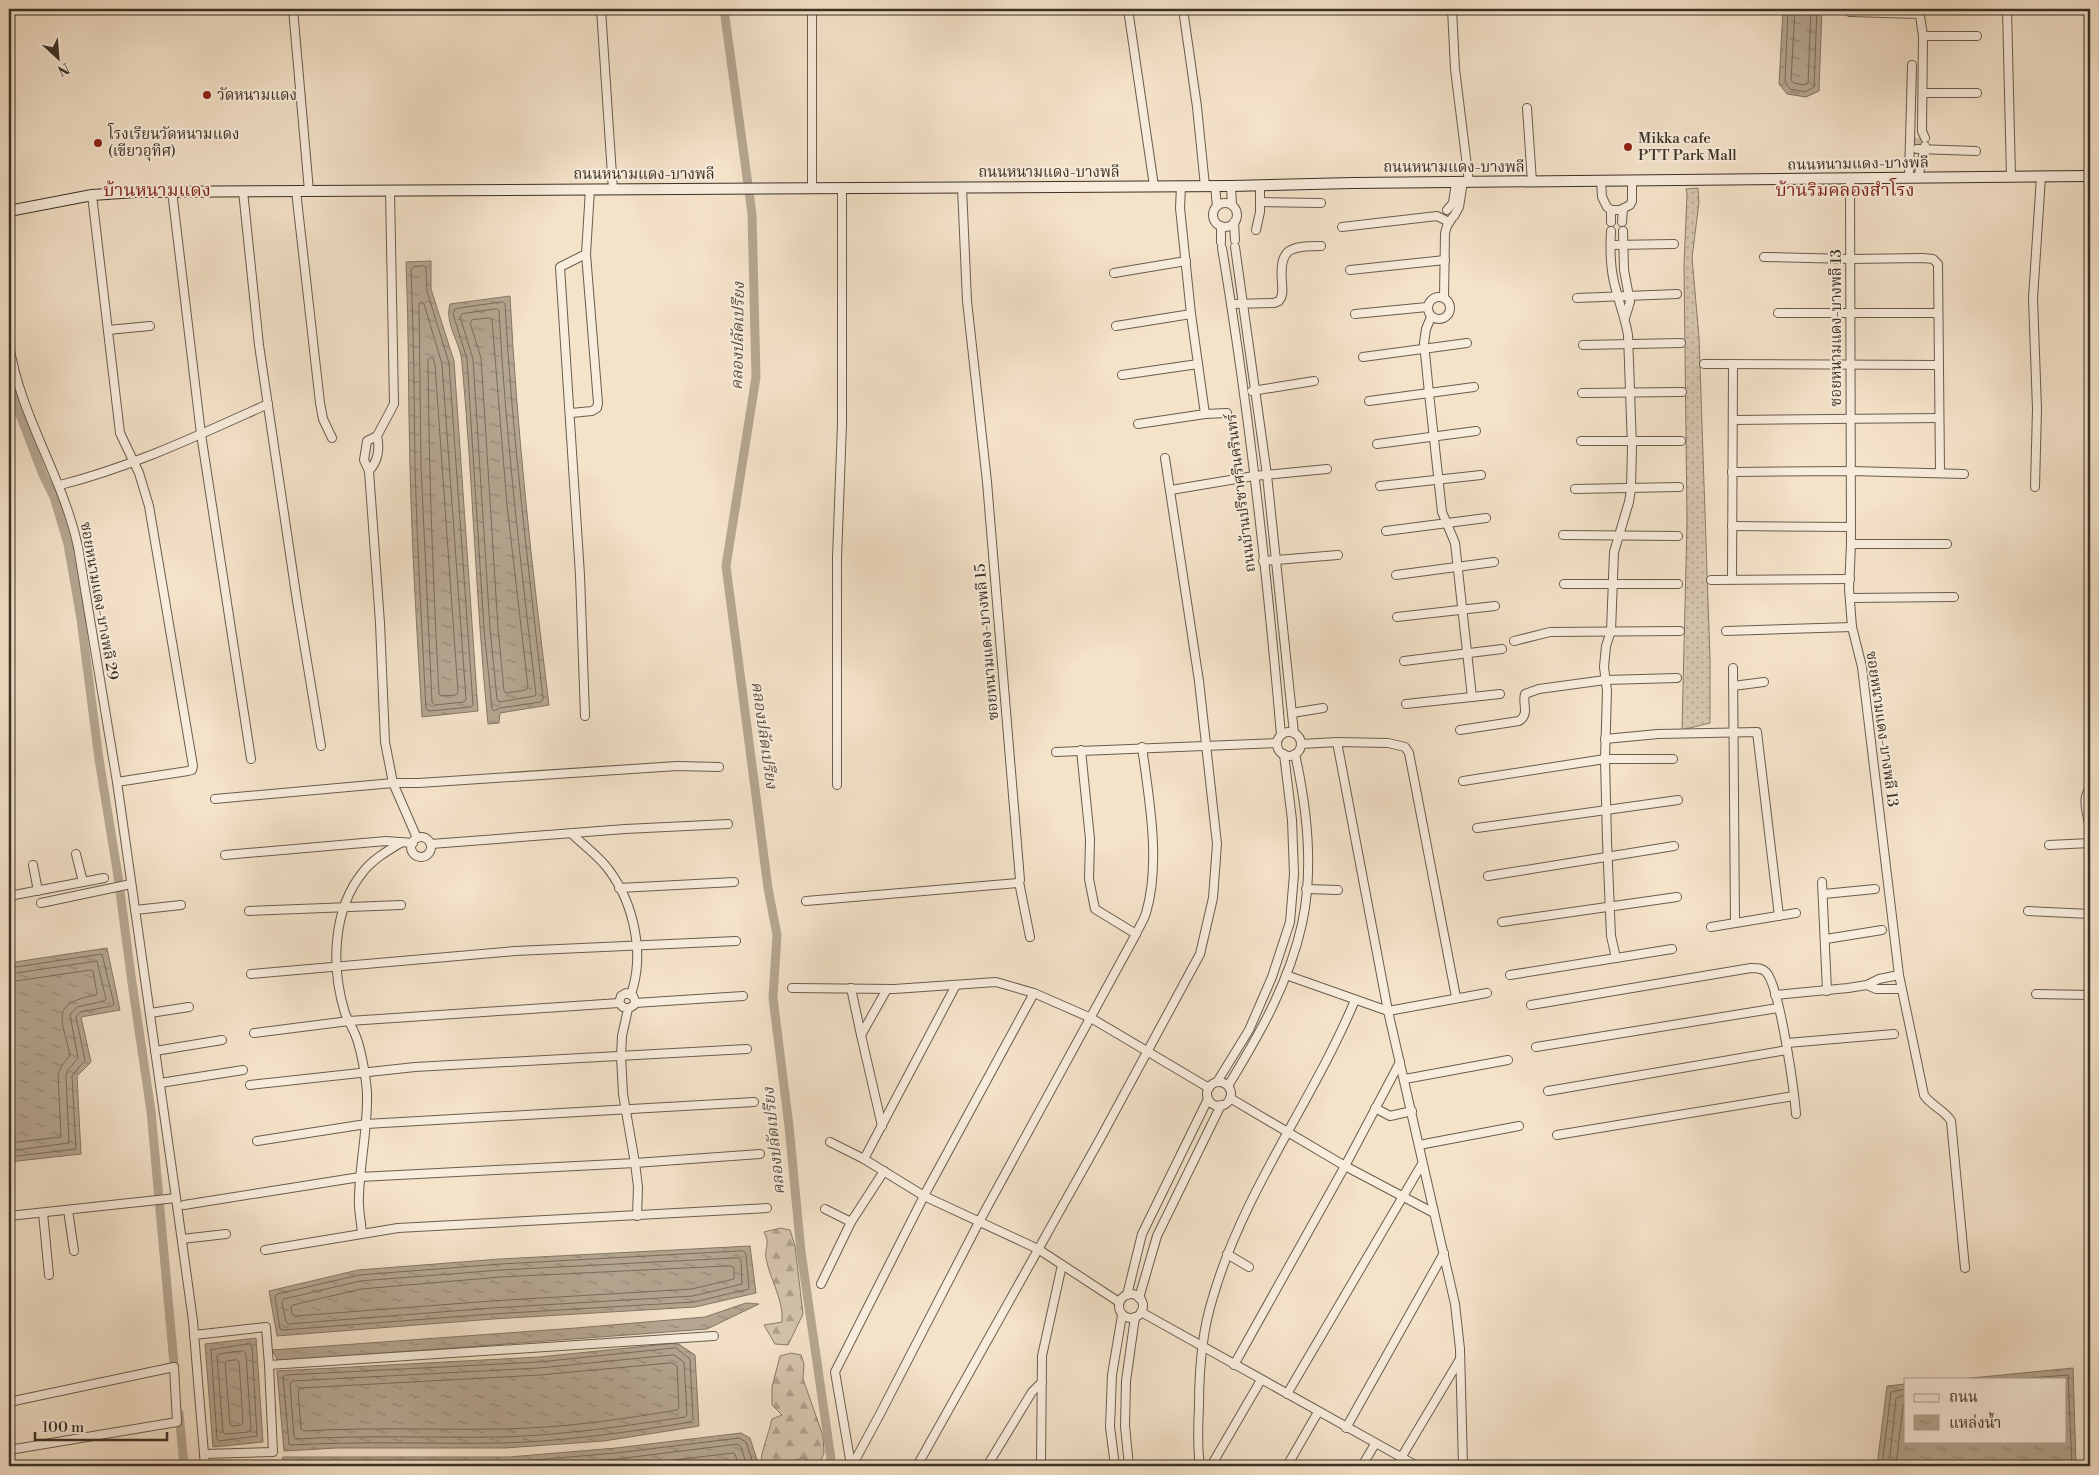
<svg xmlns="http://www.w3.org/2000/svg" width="2099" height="1475" font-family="'Libre Bodoni','Noto Serif Thai',serif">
<defs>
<pattern id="grass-dots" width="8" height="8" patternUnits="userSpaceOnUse" patternTransform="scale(1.25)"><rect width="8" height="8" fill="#d5c4ad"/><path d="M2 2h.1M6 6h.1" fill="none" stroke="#aea08d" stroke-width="1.8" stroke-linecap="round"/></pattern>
<pattern id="forest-firs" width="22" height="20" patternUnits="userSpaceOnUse" patternTransform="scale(1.25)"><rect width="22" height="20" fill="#d5c4ad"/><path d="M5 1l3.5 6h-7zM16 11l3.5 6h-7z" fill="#aea08d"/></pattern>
<pattern id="water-ripples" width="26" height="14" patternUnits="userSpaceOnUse" patternTransform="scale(1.25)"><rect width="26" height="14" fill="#b5a691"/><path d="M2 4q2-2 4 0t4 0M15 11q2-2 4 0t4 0" fill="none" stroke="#948876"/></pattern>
</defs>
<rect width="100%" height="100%" fill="#f4e2c9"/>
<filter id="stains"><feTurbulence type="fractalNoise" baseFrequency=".004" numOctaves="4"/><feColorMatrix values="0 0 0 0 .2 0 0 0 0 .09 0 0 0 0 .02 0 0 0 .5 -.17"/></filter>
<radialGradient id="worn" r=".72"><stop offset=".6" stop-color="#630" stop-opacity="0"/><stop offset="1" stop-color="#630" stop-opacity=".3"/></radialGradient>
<!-- grass -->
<polygon fill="url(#grass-dots)" stroke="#887a69" points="1698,188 1699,202 1692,258 1699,337 1710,659 1710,723 1682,730 1687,522 1684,265 1687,194 1686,189"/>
<!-- forest -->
<g fill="url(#forest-firs)" stroke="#887a69">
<path d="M781 1228 790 1230 795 1246 803 1314 788 1345 775 1344 764 1325 782 1322C784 1300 770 1280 766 1258 764 1248 771 1244 764 1232Z"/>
<path d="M791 1353 801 1355 804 1364 803 1379 823 1436 824 1453 819 1465 825 1464V1466H815L818 1465 803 1458 795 1460 793 1466H760C762 1449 768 1436 772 1419L782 1415 772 1405V1387L780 1356Z"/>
</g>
<!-- water -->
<g fill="url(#water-ripples)" stroke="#847766">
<polygon points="1783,9 1822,9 1819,91 1806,97 1787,94 1779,84"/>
<path d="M431 261V289L454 361 478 711 422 717C417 634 412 551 410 467 408 399 409 331 406 262Z"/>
<path d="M510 296C517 433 532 569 549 705L500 713 499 723 488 724C476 604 473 483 462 363 461 343 444 324 450 304Z"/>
<polygon points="107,948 120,1010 81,1017 91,1062 77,1076 81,1154 9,1162 9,963"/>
<polygon points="750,1246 756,1293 695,1307 493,1319 277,1336 269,1291 358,1270 500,1259"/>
<polygon points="746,1303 759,1304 707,1329 278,1361 272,1350 576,1328 705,1317"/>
<polygon points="256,1338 263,1442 213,1447 205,1344"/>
<polygon points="677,1343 695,1355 699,1426 604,1441 505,1448 336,1448 284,1451 277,1371 539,1357"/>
<polygon points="2073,1368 2076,1466 1877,1466 1887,1386 1905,1384 1905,1441 2065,1441 2065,1379 1961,1379"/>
<polygon points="741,1433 750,1438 759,1466 281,1466 283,1457 509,1457 616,1448"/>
</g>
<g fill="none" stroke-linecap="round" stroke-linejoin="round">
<!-- shore -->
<g stroke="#786c5b" stroke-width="1">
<polyline points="1788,9 1785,82 1790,89 1805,92 1814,87 1817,9"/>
<polyline points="1795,9 1791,80 1794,83 1804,85 1808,83 1811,9"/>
<path d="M424 266 426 268 427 291 449 363 473 705 471 707 429 711 426 709C422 628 417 548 415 467 414 401 414 335 411 270L413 267Z"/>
<polygon points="421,302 424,304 442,364 466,699 464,702 435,705 432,702 421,466 419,305"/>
<path d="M503 302 505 304C512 437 529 568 543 699L541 702 500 708 494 711 492 709 484 629 467 359 453 314 455 309Z"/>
<path d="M497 309 499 311C506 439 521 567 536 694L535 696 499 702 497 699 490 629 473 359 460 317 462 314Z"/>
<polygon points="490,318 492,320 507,505 528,687 526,690 506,693 504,691 498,628 481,358 470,323 472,320"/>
<path d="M430 358H433L435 365 458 692 456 695 442 696 439 694C433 583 429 472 428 360Z"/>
<polyline points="9,968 102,954 114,1004 112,1006 80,1012 76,1017 85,1060 72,1076 76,1149 9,1157"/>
<polyline points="9,974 97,961 106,999 104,1001 77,1007 70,1015 78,1058 68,1070 66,1076 69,1143 9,1151"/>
<path d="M9 982 91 970 93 971 97 993 96 995C49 1004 62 1018 70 1055L61 1067 58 1075 61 1137 9 1143"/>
<polygon points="743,1251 746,1254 749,1289 694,1302 492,1314 283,1330 280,1329 275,1297 277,1294 359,1275 501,1264"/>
<polygon points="738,1258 741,1260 742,1284 693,1296 492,1308 288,1324 286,1322 282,1302 284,1299 360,1281 501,1270"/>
<polygon points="731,1266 734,1268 734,1279 692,1289 492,1301 295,1316 292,1314 291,1307 293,1305 361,1289 501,1277"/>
<polygon points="249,1344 252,1346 257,1436 219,1441 217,1439 211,1350"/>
<path d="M676 1348 690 1359 693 1419 691 1422C629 1432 567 1441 503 1443 432 1444 362 1441 291 1445L289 1444 283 1378 285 1375 539 1362Z"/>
<polygon points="243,1351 246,1354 251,1430 249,1432 225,1434 223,1432 217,1356 219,1354"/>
<path d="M674 1355 684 1362 687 1414 685 1417C625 1426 564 1435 503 1437 434 1438 365 1435 297 1439L294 1437 290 1384 292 1381 539 1368Z"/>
<polygon points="237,1360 239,1362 243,1423 241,1425 232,1426 230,1424 225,1363 227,1361"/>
<path d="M672 1363 677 1366 679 1408 677 1410C619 1420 561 1428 502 1429 436 1430 370 1427 304 1431L301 1429 298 1391 300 1388 540 1375Z"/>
<polyline points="2016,1379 2068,1375 2072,1466"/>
<polyline points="286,1466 289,1462 510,1462 616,1453 739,1438 746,1442 754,1466"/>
<polyline points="538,1466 617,1459 738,1444 741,1447 747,1466"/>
<polyline points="623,1466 733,1453 735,1454 739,1466"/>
<polyline points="1882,1466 1891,1392 1905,1389"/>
<polyline points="1889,1466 1896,1398 1905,1395"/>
<polyline points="1896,1466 1903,1405 1905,1403"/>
</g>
<!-- canal -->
<g stroke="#b5a691" stroke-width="9">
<polyline points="724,9 752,214 756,377 726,566 768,888 777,935 773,998 789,1126 801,1252 832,1466"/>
<polyline points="9,386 43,475 54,497 68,544 81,619 99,759 118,876 132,983 151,1111 175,1375"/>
<polyline points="179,1413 184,1466"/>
</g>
<!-- street-tunnel -->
<polyline stroke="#cfbfa8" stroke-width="8" stroke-dasharray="8 4" stroke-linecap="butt" points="1917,138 1917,145"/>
<defs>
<g id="street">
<polyline points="293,9 309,191"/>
<polyline points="601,9 613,190"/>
<polyline points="812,9 812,189"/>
<polyline points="1128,9 1154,186"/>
<polyline points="1183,9 1197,107 1205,186"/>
<polyline points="1452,9 1455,69 1469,182"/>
<polyline points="1919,9 1923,36 1922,131 1925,138"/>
<polyline points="2007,9 2011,177"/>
<polyline points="1850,12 1919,14"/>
<polyline points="1923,36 1977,36"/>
<polyline points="1923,93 1977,93"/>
<polyline points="1527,108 1532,182"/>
<polyline points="1917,149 1976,151"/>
<polyline points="1909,178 1912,65"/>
<polyline points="1918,178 1925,146"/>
<path d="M1850 179 1851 544 1849 589 1852 627 1862 667 1899 975 1924 1095C1931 1106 1945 1110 1951 1121L1965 1268"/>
<polyline points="1601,181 1602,197 1607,207 1611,210 1620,210 1630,205 1632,201 1632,181"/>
<polyline points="1181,186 1180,208 1191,314 1205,414"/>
<polyline points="1215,186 1217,206"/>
<polyline points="1231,186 1232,205"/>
<polyline points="390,190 394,404 377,436 367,441 364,460 369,471 380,623 385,742 393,783 417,838"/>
<polyline points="172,191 201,434 251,759"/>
<polyline points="243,191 259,345 297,601 321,746"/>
<polyline points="296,191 320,403 323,419 332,438"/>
<polyline points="92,195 120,433 139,473 149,506 193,766 192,770 188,771 117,782"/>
<polyline points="1261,202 1321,203"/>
<circle cx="1225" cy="215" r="12"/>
<polyline points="1447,210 1453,203 1456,182"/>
<polyline points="1454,216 1459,207 1463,182"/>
<polyline points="1234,222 1235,240"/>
<polyline points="1611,222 1611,210"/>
<polyline points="1622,222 1623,209"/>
<polyline points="1221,226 1221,242"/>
<polyline points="1342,227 1437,216 1449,222"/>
<polyline points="1256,230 1260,212 1260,185"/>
<path d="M1611 231C1610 248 1610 265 1614 282 1618 300 1625 317 1628 335L1632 446 1631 489 1629 502 1614 552 1611 631 1606 646 1604 667 1607 691 1605 759 1607 841 1611 936 1616 958"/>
<polyline points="1623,231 1624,270 1630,302 1625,318"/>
<polyline points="1611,245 1674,244"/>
<polyline points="1235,247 1267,475 1294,733"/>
<path d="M1222 248C1249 409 1267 572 1281 735"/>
<polyline points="1764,257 1850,259 1923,258 1933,259 1938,264 1940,473"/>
<polyline points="1350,270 1445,260"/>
<polyline points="1114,273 1186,261"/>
<circle cx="1439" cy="308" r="11"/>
<polyline points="1444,298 1445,233 1447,226 1452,218"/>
<polyline points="1577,298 1677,294"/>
<path d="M1231 304 1274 303 1279 301C1284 295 1282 289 1282 282 1279 248 1290 246 1321 246"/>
<polyline points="1778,313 1938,313"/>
<polyline points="1355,314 1427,307"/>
<polyline points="1431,317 1426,329 1424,343 1429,393 1442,512 1455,543 1472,697"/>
<polyline points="1116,326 1191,314"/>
<polyline points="108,330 150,326"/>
<path d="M9 344C20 416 63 477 78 547L117 782 176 1198 193 1321 205 1466"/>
<polyline points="1583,345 1681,343"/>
<polyline points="1363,357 1467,343"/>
<polyline points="1704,364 1939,365"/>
<polyline points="1122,375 1198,364"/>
<polyline points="1252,391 1314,381"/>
<polyline points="1582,393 1682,392"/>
<polyline points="1369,401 1474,387"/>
<polyline points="571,413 592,411 597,408 598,403 586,254"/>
<polyline points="1733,420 1939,418"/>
<polyline points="1138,424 1205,414 1227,413"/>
<polyline points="1581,441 1681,441"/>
<polyline points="1377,444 1476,431"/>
<path d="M369 471C378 461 380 449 377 436"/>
<polyline points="1732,472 1851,471 1964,474"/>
<path d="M60 485C132 467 199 435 268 404"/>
<polyline points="1380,486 1481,475"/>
<polyline points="2035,487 2037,409 2033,298 2041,177"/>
<polyline points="1575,489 1679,487"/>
<polyline points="1171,490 1254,476 1327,469"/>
<polyline points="1732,526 1851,527"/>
<polyline points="1386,531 1486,518"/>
<polyline points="1563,535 1678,536"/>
<polyline points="1851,544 1947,544"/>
<polyline points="1263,561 1338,555"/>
<polyline points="1396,575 1494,562"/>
<polyline points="1732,579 1733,364"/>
<polyline points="1711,580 1850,579"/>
<polyline points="1564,584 1678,584"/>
<polyline points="1850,598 1954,597"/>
<polyline points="1397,617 1495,606"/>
<polyline points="1726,631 1852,627"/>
<polyline points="1514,641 1550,632 1680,631"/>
<polyline points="1404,661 1502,649"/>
<polyline points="1733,668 1735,923"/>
<polyline points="1733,686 1764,682"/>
<polyline points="1406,704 1500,694"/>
<polyline points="1292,713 1323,708"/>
<polyline points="585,716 580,575 560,267 586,254 590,189"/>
<path d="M1460 730 1519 721C1530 714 1522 704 1525 694L1539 689 1605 680 1677 678"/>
<circle cx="1289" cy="744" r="12"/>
<polyline points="1605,739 1658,734 1757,732 1779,916"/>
<polyline points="1337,742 1388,743 1405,747 1409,753 1456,997"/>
<polyline points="1301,744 1337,742 1388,1011 1455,1304 1460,1349 1463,1466"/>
<polyline points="1081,750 1090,839 1089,879 1095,909 1136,934"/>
<polyline points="1056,752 1277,743"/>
<polyline points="1463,781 1605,759 1673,759"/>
<polyline points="837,785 837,558 842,424 842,188"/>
<path d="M2090 788C2081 798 2088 816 2090 828"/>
<polyline points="215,799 393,783 419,783 677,766 719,767"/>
<polyline points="1477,828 1678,800"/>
<path d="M571 833C583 845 599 856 609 870 634 904 645 954 631 994"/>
<circle cx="421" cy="847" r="10"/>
<polyline points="431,844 625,829 728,824"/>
<polyline points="2049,845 2090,843"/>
<polyline points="76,854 83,882"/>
<polyline points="225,855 386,841 413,843"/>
<polyline points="33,865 38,891"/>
<polyline points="1488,876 1674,846"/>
<polyline points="1019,882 1030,937"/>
<polyline points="1822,882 1827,991"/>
<polyline points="619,888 734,882"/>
<polyline points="1306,889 1338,890"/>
<polyline points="1824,894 1875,889"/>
<polyline points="9,896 104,878"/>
<polyline points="806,901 1018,883 1020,880 987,482 967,301 962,187"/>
<polyline points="41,903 131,884"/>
<polyline points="135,910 181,905"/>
<polyline points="249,911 401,905"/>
<polyline points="2028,911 2090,914"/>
<polyline points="1502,922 1677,897"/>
<polyline points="1711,927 1796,913"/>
<polyline points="1826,939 1882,930"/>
<polyline points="251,974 515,951 736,941"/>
<polyline points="1286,975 1388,1011 1487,993"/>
<polyline points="1510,975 1672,949"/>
<polyline points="1867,985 1876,989 1901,989"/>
<polyline points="792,988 894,989 996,982 1034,993 926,1192 835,1372 851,1465"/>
<polyline points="851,988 861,1035"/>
<polyline points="1034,993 1091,1018 1209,1088"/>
<polyline points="2036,994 2090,995"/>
<polyline points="1775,995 1848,988 1867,985 1879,979 1899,975"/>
<polyline points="635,1003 743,996"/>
<path d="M1531 1005 1751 968C1757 968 1762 968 1766 972 1780 987 1794 1090 1796 1114"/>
<polyline points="628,1009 623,1007 619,1003 621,996 626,993 633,996 635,1001 634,1005 628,1009 622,1036 621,1056 623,1094 635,1163 638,1187 637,1216"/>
<polyline points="150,1013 189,1007"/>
<polyline points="254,1033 349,1021 619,1003"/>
<polyline points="1787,1043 1894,1034"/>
<polyline points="1536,1047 1778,1008"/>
<polyline points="155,1051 222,1040"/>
<polyline points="1405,1079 1508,1060"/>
<polyline points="1217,1082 1249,1030 1272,977 1290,922 1294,874 1292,820 1284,754"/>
<circle cx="1219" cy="1094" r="12"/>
<polyline points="160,1083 243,1070"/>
<polyline points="250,1085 415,1067 747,1049"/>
<path d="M1228 1086C1259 1035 1289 983 1302 924 1314 869 1307 808 1295 754"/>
<polyline points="1548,1091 1787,1050"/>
<polyline points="1230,1098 1345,1166 1434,1213"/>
<polyline points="1375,1108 1390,1116 1412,1111"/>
<polyline points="882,1126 861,1035 887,989"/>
<polyline points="1557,1135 1794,1096"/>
<polyline points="257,1141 366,1124 754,1102"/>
<polyline points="830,1142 864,1159 956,985"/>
<polyline points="1419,1145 1519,1126"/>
<polyline points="864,1159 924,1196 1038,1249 1119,1302"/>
<polyline points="184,1205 360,1177 635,1163 760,1154"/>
<polyline points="825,1209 851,1222"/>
<polyline points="68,1210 74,1251"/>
<polyline points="43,1213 49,1275"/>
<polyline points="9,1216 176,1198"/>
<path d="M362 1233C361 1221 358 1208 359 1196 360 1161 368 1128 367 1093 366 1077 361 1048 355 1034 352 1027 348 1020 345 1013 331 968 332 910 363 872 373 859 389 850 402 842"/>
<polyline points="182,1239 226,1234"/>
<polyline points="265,1250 398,1228 767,1208"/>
<polyline points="1227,1254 1249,1267"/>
<polyline points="821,1284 851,1222 884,1171"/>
<circle cx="1131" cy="1306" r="12"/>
<polyline points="1127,1295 1142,1234 1208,1099"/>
<polyline points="1139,1298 1157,1236 1221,1105"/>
<polyline points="1141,1312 1417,1466"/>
<polyline points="194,1335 266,1327 269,1365 714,1336"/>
<polyline points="1234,1365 1345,1166 1400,1062"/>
<polyline points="1287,1394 1422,1164"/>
<polyline points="9,1402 174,1367 177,1422 9,1450"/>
<polyline points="1346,1428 1444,1253"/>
<polyline points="204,1454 273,1452 269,1365"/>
<polyline points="1401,1458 1460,1359"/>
<path d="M852 1466 880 1414 979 1222 1136 934C1139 927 1144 920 1146 913 1161 863 1149 798 1142 747"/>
<polyline points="917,1466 1100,1139 1200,954 1213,898 1217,844 1199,681 1165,458"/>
<polyline points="987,1466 1032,1392 1042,1382"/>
<polyline points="1041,1466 1042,1356 1062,1265"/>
<polyline points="1115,1466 1110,1427 1112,1375 1122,1315"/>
<polyline points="1129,1466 1125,1426 1126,1381 1135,1317"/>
<path d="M1200 1466C1197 1446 1198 1426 1199 1406 1199 1370 1202 1331 1213 1297 1244 1190 1313 1101 1355 1000"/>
<polyline points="1211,1466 1261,1380"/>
<polyline points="1287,1466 1318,1412"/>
<polyline points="1362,1466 1375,1444"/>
</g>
<polyline id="secondary" points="9,211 92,195 136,192 1231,186 1353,183 2090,176"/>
</defs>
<!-- street casing -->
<use href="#street" stroke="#695d4e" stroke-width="10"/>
<!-- secondary casing -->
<use href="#secondary" stroke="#3b3125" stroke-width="12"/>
<!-- street -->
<use href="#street" stroke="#f8ecdc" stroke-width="8"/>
<!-- secondary -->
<use href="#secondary" stroke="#f8ecdc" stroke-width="10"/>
</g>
<!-- markers -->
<g fill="#8f2418" stroke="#f8ecdc" stroke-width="2">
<circle cx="207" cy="95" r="5"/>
<circle cx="98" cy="143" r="5"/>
<circle cx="1628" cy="147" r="5"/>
</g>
<g text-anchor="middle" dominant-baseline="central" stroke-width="4" stroke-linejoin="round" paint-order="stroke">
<!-- poi labels -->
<g font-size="15" fill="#3b3125" stroke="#f8ecdc" text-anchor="start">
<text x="217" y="95">วัดหนามแดง</text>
<text x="108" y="134">โรงเรียนวัดหนามแดง<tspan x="108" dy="17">(เขียวอุทิศ)</tspan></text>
<text x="1638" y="138">Mikka cafe<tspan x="1638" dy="17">PTT Park Mall</tspan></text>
</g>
<!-- street labels -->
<g font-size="15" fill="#3b3125" stroke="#f8ecdc">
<text transform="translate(1858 164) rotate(-1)">ถนนหนามแดง-บางพลี</text>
<text x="1454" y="167">ถนนหนามแดง-บางพลี</text>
<text x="1049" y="172">ถนนหนามแดง-บางพลี</text>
<text x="644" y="174">ถนนหนามแดง-บางพลี</text>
<text transform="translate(1836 328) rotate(-90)">ซอยหนามแดง-บางพลี 13</text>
<text transform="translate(1241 493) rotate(-97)">ถนนบ้านปรีชาศรีนครินทร์</text>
<text transform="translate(99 601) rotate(80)">ซอยหนามแดง-บางพลี 29</text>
<text transform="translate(987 642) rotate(-95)">ซอยหนามแดง-บางพลี 15</text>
<text transform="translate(1882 729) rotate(82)">ซอยหนามแดง-บางพลี 13</text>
</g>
<!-- water labels -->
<g font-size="16" font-style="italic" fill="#5a4e40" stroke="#f8ecdc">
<text transform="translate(738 336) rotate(-89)">คลองปลัดเปรียง</text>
<text transform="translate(764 735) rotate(82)">คลองปลัดเปรียง</text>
<text transform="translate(774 1141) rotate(-96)">คลองปลัดเปรียง</text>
</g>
<!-- quarter labels -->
<g font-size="18" fill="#7a1f14" stroke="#f8ecdc">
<text x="157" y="190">บ้านหนามแดง</text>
<text x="1845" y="190">บ้านริมคลองสำโรง</text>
</g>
</g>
<!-- margin -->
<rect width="2099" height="1475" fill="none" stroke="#f4e2c9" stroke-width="30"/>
<rect x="10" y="10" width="2079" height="1455" fill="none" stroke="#3b3125" stroke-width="2.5"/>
<rect x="15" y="15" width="2069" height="1445" fill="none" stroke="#3b3125"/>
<!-- legend -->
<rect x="1904" y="1378" width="162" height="65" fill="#f8ecdc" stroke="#aca193"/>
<rect x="1914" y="1394" width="25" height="8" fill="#f8ecdc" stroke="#aca193"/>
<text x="1949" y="1402" font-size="15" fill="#3b3125">ถนน</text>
<rect x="1914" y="1415" width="25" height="15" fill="url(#water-ripples)" stroke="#aca193"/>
<text x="1949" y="1428" font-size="15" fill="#3b3125">แหล่งน้ำ</text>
<!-- north arrow -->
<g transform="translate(58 58) rotate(154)" stroke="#f8ecdc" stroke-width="4" paint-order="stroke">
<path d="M0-4L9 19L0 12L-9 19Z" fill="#3b3125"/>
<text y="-8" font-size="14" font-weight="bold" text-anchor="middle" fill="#3b3125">N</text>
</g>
<!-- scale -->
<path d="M35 1432v8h132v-8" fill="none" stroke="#3b3125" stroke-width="2.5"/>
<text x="42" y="1432" font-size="15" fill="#3b3125" stroke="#f8ecdc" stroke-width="4" paint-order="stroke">100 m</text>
<rect width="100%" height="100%" filter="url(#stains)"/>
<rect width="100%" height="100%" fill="url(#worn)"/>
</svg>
